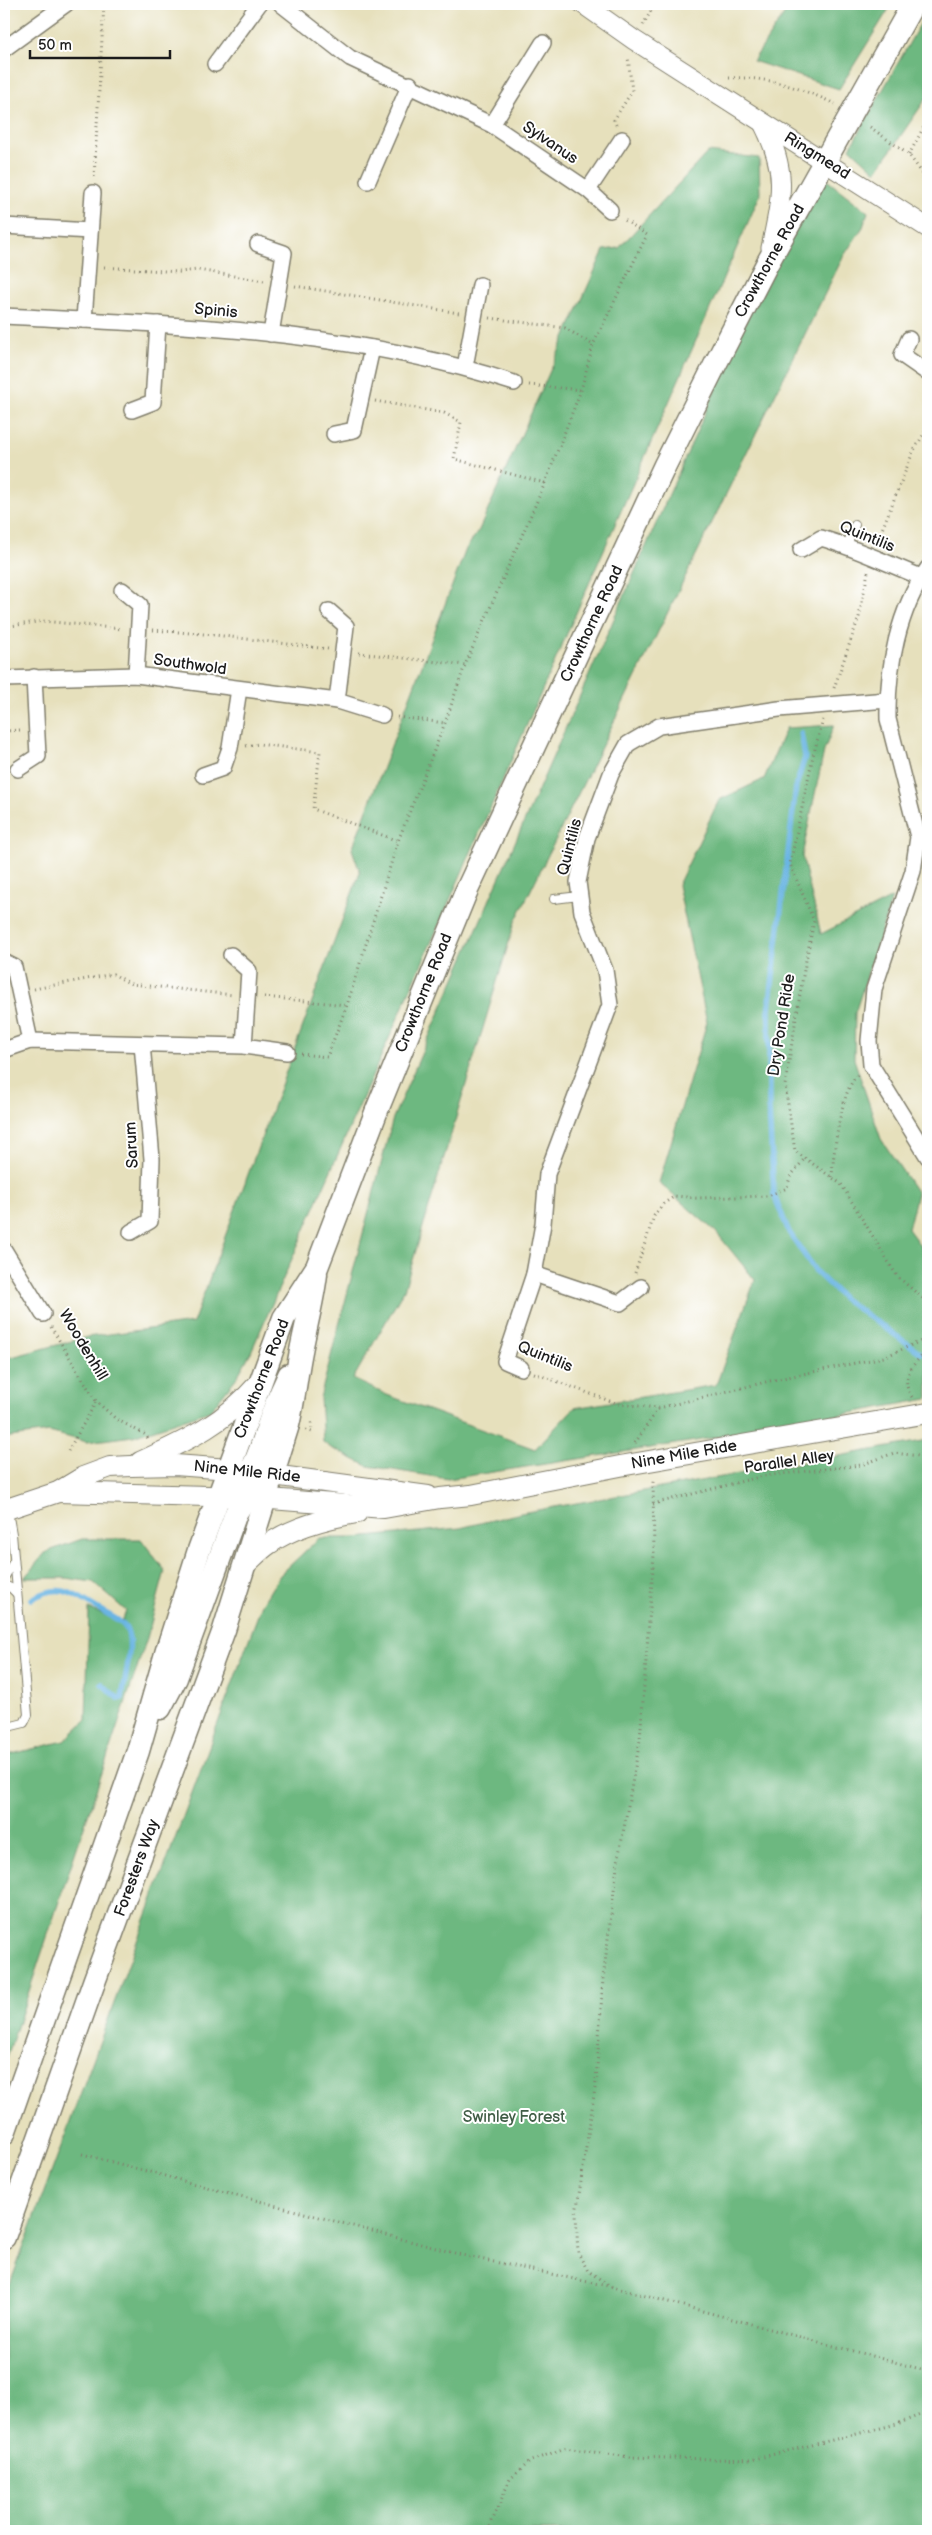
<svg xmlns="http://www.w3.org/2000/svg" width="932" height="2535" viewBox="0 0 932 2535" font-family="'Balsamiq Sans',sans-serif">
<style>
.forest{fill:#6db880;stroke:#446a4e}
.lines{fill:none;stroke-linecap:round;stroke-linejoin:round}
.stream{stroke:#6bb5e3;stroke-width:5.5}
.service-casing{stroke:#817e6c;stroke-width:10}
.minor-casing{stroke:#817e6c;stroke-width:18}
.tertiary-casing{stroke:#817e6c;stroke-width:21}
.secondary-casing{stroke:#817e6c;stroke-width:22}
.primary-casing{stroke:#817e6c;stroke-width:25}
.path{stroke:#817e6c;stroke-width:3;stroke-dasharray:1 4;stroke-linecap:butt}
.service{stroke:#fff;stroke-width:8}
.minor{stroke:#fff;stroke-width:15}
.tertiary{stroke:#fff;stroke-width:19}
.secondary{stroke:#fff;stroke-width:20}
.primary{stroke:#fff;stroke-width:22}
.labels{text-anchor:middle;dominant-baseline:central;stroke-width:4;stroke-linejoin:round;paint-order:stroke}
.street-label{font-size:16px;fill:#1c1c1c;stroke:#fff}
.park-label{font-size:16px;fill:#415e47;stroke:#fff}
</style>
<rect width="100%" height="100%" fill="#fff"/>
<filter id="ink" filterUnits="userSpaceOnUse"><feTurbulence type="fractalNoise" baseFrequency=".02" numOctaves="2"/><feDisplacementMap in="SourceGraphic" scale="10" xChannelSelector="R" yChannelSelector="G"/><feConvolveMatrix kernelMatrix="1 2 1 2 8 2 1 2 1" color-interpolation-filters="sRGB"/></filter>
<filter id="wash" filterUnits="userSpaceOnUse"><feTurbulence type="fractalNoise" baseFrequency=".0096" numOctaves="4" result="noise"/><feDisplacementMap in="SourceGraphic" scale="20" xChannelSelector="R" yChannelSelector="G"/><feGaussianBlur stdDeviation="1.12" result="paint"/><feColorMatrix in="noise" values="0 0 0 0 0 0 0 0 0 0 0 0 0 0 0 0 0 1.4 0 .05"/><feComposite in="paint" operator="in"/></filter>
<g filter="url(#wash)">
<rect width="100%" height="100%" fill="#e6e0bc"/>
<g class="forest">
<polygon points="791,4 892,4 839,89 753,61"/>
<polygon points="928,10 928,96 876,172 850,148"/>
<polygon points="708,152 759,158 760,195 251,1352 237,1377 210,1411 133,1436 87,1442 49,1432 10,1437 4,1440 4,1359 87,1337 193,1323 360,872 352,849 466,549 479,530 604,250 619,248"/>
<polygon points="823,177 868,212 863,227 843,257 515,922 404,1290 353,1379 387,1395 535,1449 574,1408 716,1385 755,1280 716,1232 659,1183 707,1022 678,885 719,800 764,779 786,728 834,725 824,751 802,856 821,934 892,898 855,1013 854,1059 881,1139 917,1193 908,1229 928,1256 928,1399 695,1441 448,1479 368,1466 331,1448 323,1442 320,1398 393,1118 748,316"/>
<polygon points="928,1440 928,2531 4,2531 4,2300 262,1604 280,1575 319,1538 355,1538 460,1528 521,1513"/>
<polygon points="82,1539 141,1539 165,1571 147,1638 4,2066 4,1756 64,1741 86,1720 89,1609 122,1622 126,1611 93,1582 65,1578 24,1578 46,1552"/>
</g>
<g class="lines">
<g class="stream">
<polyline points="801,733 805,757 796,786 769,1009 769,1109 774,1195 789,1232 816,1272 845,1300 921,1353"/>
<path d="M32,1599C64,1580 76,1597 102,1611C112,1617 124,1621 128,1633C133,1647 124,1682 122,1698L119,1699L102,1684"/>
</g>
</g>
</g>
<g filter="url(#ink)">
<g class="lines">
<g class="service-casing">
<g id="service">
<polyline points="847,545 855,525"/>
<polyline points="554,899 579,896"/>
<polyline points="4,1578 14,1561"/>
<polyline points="4,1585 11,1588 17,1594"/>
<polyline points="4,1728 24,1723 28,1715 12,1534 8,1511"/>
</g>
</g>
<g class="minor-casing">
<g id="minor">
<polyline points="281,4 350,58 492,125 588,190 610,210"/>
<polyline points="4,49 66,4"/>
<polyline points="215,64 259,4"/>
<polyline points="492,125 543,43"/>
<polyline points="368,181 410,84"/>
<polyline points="588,190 622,139"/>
<polyline points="4,226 90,231"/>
<polyline points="258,244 284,253 271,334"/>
<path d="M4,316C174,325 350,329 514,383"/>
<polyline points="84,320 93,193"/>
<polyline points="909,339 902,355 928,373"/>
<polyline points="465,367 480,285"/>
<polyline points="132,410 153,402 158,324"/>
<polyline points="334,434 354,430 372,348"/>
<path d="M801,550L821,538C856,548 888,564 921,577"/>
<path d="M928,568C898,610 887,668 888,719L918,837L913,871L874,989L869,1041L871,1065L928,1157"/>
<polyline points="122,590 140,605 136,675"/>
<polyline points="329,611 346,626 337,701"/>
<polyline points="4,679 136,675 337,701 382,715"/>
<polyline points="18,769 38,756 34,677"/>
<polyline points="203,775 223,768 230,748 239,689"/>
<polyline points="231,955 249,971 244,1046"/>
<polyline points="4,962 14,967 30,1041"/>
<polyline points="4,1050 30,1041 244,1046 287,1052"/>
<polyline points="131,1232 150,1221 152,1159 142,1044"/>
<polyline points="4,1250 43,1314"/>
<polyline points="534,1274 620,1303 641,1287"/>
<polyline points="521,1368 505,1361 534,1274 543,1224 547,1174 610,1005 605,970 582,912 578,882 587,838 611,774 628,744 659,726 779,709 887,700"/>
</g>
</g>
<g class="tertiary-casing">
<g id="tertiary">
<polyline points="583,4 634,40 928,228"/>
<path d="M763,123C788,172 782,195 771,248"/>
</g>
</g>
<g class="secondary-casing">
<g id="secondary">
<path d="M140,1462C190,1439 222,1425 260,1382"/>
<polyline points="58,1492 245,1497 384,1508 440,1498 471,1495 620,1466 928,1413"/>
<polyline points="4,1510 58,1492 83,1477 110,1467 131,1466 175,1465 229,1469 428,1496"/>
<path d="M245,1565C253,1558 260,1550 269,1544C293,1527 328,1518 357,1513"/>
</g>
</g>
<g class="primary-casing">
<g id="primary">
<path d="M236,1490C258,1470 264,1434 275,1407C279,1396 284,1386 289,1375"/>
<polyline points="160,1708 176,1678 236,1513 254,1484 274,1473"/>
<polyline points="4,2133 138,1751 167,1650 199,1550 261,1381 284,1318 317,1267 377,1110 466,892 665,465 716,363 768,262 913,4"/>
<path d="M4,2237L94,1982L224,1630L288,1425C294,1400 296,1376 301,1351C306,1325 313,1300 316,1274"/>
</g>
</g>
<g class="path">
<polyline points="4,12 14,4"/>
<polyline points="643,25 655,4"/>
<path d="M729,78C767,76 801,88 835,104"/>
<polyline points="616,125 614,120 632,91 628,57"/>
<polyline points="870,127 909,155 928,181"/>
<polyline points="909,155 928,119"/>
<polyline points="94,177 104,4"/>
<polyline points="104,267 179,272 198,270 264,281"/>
<polyline points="295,286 459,313"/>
<polyline points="490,318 565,328 593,345"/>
<polyline points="529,385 581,390"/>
<polyline points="375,401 444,413 461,422 454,459 545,483"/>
<polyline points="877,542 913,452 928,427"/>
<polyline points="4,627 43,621 122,629"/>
<polyline points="153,630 215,635 328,649"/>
<polyline points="359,653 465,665"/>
<polyline points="834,688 859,617 868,572"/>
<polyline points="397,717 445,723"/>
<polyline points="823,720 813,756 790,864 814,921 804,970 785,1085 795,1151 841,1184 897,1276 928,1303"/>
<polyline points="4,731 21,730"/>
<polyline points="246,746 259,744 320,752 313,809 398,841"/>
<polyline points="34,989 113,974 131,984 233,995"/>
<polyline points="264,997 347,1005"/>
<polyline points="301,1054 327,1057 347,1005 398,841 445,723 465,665 545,483 581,390 593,345 647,235 623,219"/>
<path d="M832,1177C833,1156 841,1086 859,1074"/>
<polyline points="635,1273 654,1216 663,1204 675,1196 696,1198 768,1196 787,1188 790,1177 805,1158"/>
<polyline points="51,1327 96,1401 116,1419 146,1435 148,1439"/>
<polyline points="534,1373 618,1404 659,1408 774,1380 884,1357 928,1338"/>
<path d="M912,1397C899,1380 913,1362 928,1351"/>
<polyline points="306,1430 312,1432 311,1419"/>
<polyline points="635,1443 659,1408"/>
<polyline points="68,1451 96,1402"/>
<polyline points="653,1504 763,1476 861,1465 894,1453 928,1457"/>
<polyline points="82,2154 466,2256 612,2287 928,2371"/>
<polyline points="612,2287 588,2271 578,2253 576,2214 596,2082 603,1979 617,1866 640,1740 654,1555 653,1478"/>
<polyline points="488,2531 510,2479 531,2461 565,2448 629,2457 751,2460 897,2424 928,2412"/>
</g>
<use href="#service" class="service"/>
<use href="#minor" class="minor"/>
<use href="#tertiary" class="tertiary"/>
<use href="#secondary" class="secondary"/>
<use href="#primary" class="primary"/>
</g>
</g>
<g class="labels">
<g class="street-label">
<text transform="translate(550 143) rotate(34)">Sylvanus</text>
<text transform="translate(817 156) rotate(32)">Ringmead</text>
<text transform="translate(770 261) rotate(-61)">Crowthorne Road</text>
<text transform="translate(216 311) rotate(5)">Spinis</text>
<text transform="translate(867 537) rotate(22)">Quintilis</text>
<text transform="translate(592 624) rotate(-65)">Crowthorne Road</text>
<text transform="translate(190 665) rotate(8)">Southwold</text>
<text transform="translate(570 847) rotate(-76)">Quintilis</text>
<text transform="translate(424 993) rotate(-68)">Crowthorne Road</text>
<text transform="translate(782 1025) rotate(-81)">Dry Pond Ride</text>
<text transform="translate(132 1145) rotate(-93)">Sarum</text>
<text transform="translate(83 1345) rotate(59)">Woodenhill</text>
<text transform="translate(545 1357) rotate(22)">Quintilis</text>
<text transform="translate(262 1379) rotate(-69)">Crowthorne Road</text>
<text transform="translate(684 1455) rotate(-10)">Nine Mile Ride</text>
<text transform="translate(789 1462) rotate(-8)">Parallel Alley</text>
<text transform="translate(247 1472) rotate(6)">Nine Mile Ride</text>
<text transform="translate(137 1868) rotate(-70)">Foresters Way</text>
</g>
<g class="park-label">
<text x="514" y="2117">Swinley Forest</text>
</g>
</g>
<rect width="932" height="2535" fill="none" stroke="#fff" stroke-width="20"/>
<path d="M30 50v8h140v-8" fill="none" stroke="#1c1c1c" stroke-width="2.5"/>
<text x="38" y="50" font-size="15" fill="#1c1c1c" stroke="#ffffff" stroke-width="4" paint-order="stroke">50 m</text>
</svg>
